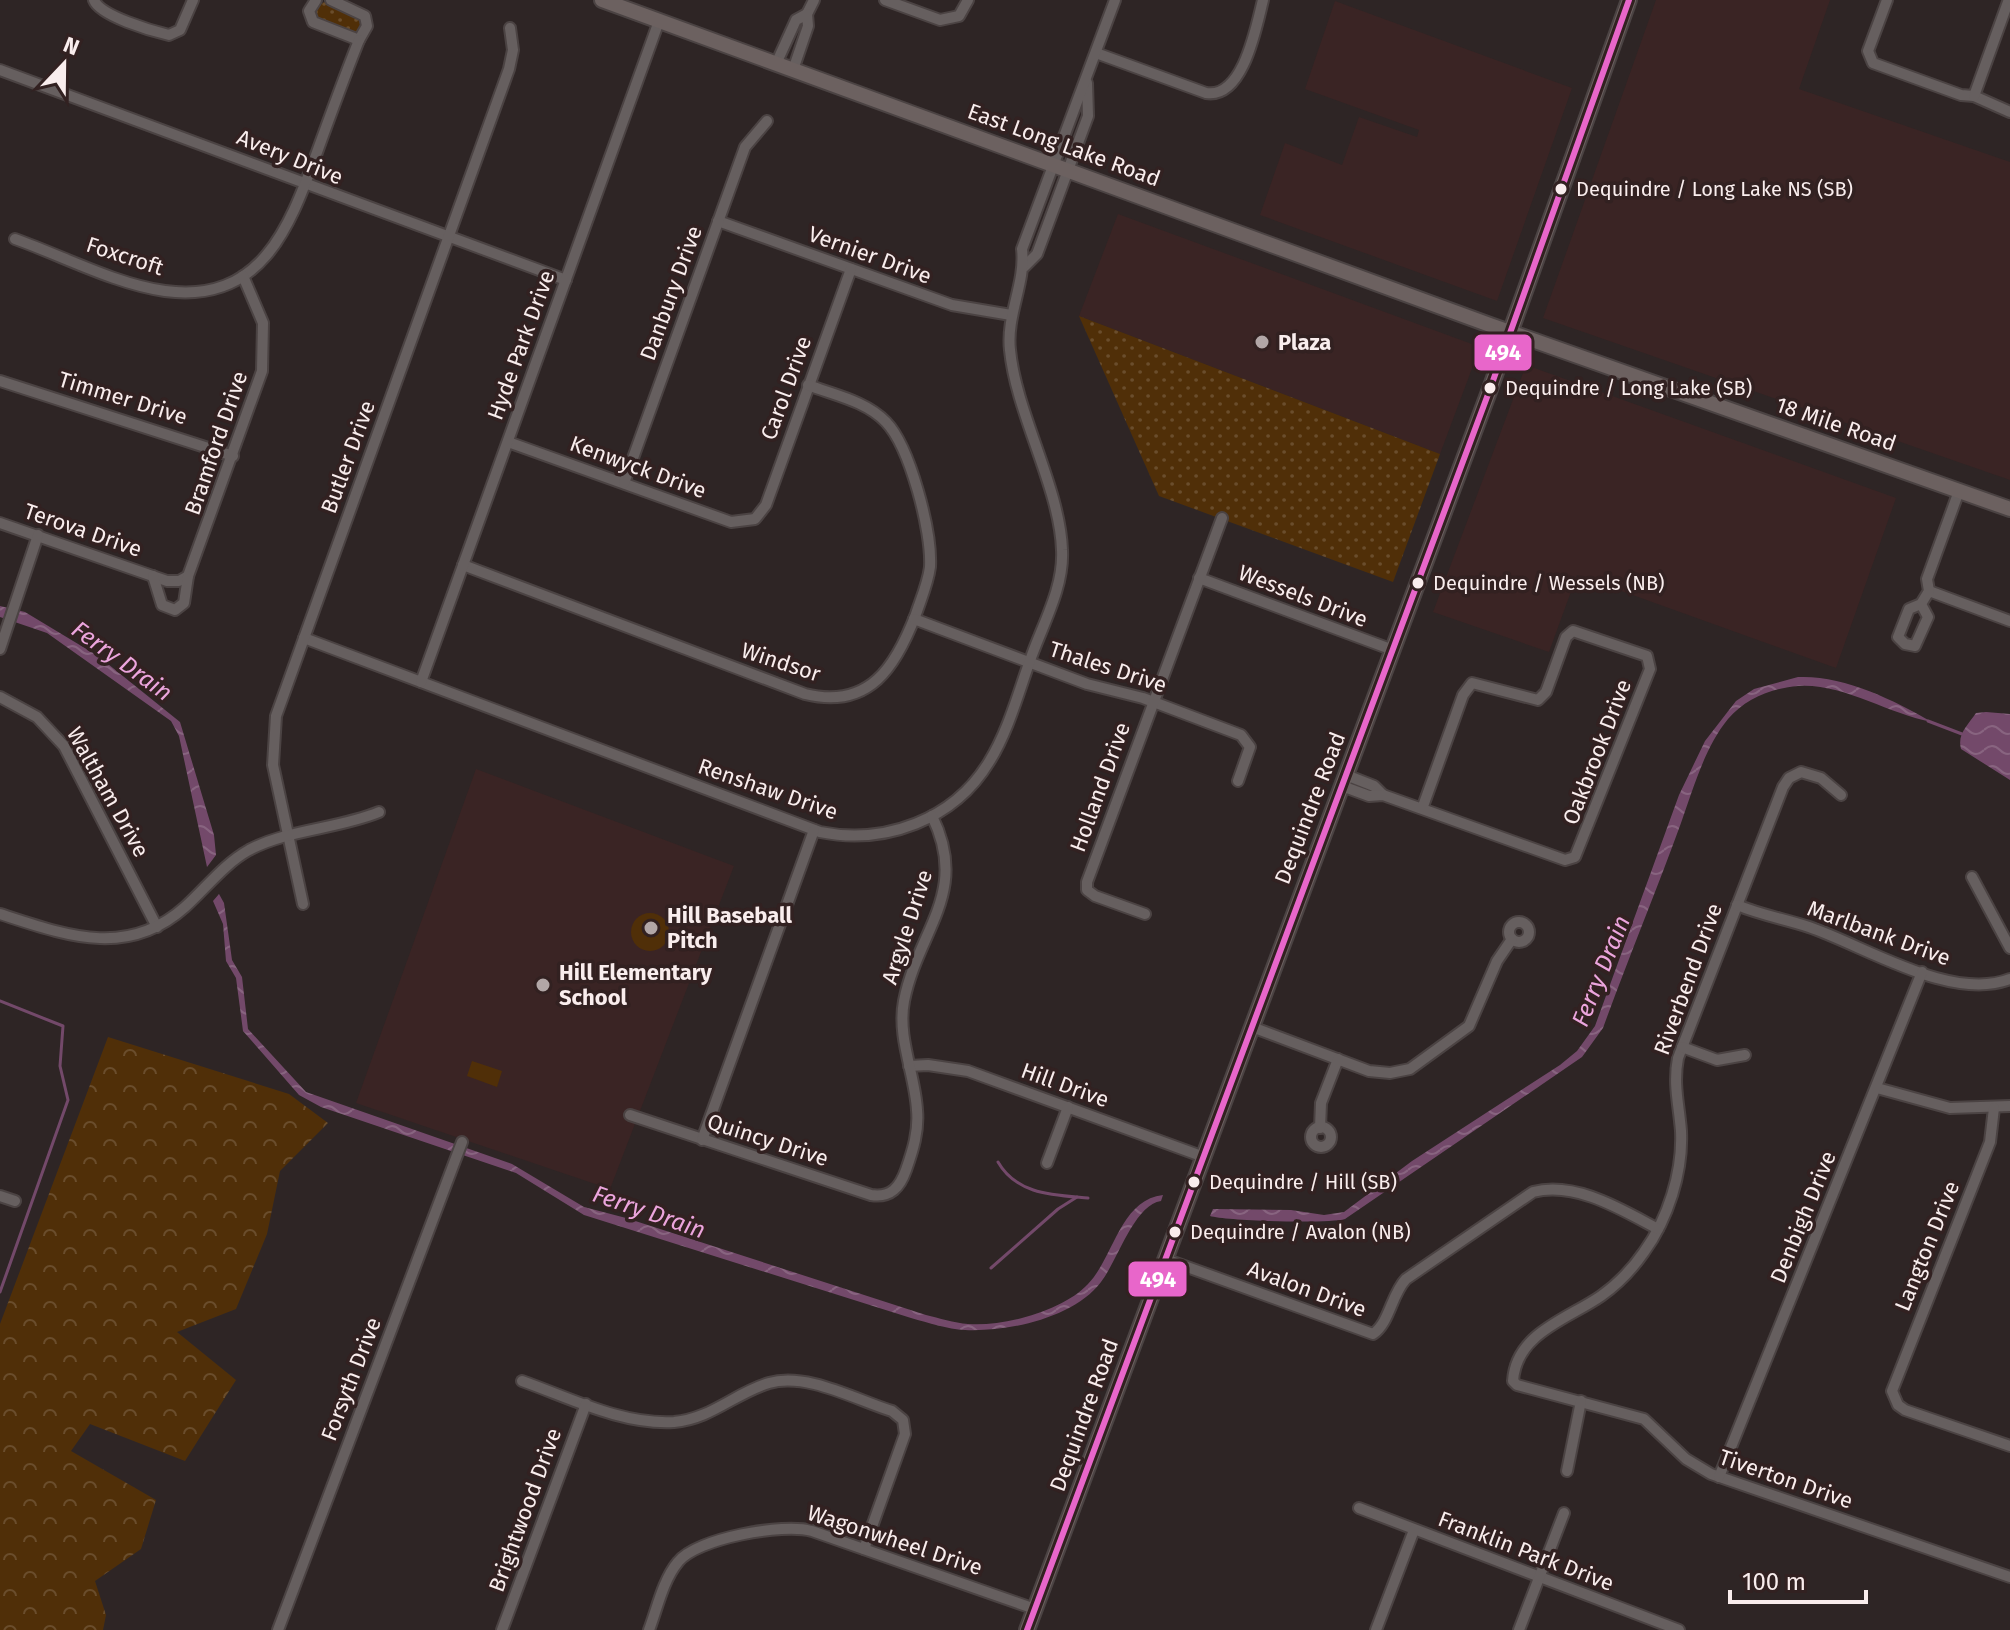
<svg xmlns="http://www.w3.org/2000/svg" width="2010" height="1630" viewBox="0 0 2010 1630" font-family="'Fira Sans',sans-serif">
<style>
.built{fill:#3a2424}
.grass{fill:url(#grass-dots)}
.forest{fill:url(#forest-crowns)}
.park{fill:#502f08}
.water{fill:url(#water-waves)}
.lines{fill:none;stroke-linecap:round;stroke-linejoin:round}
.stream{stroke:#73496a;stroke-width:3}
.minor-casing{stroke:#4b4343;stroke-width:14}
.major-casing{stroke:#4b4343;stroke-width:18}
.minor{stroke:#665f5f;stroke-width:10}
.major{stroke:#6c6160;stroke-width:14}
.bus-1-casing{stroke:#322121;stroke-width:12}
.bus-1{stroke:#e866ca;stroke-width:6}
.bus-dot{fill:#f9eded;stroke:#322121;stroke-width:3}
.poi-dot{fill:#b2a7a7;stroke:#322121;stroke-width:3}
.labels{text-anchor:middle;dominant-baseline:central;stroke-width:7;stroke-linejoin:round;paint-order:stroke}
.bus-label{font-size:20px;fill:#f9eded;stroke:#322121;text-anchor:start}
.street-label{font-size:22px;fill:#f9eded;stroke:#322121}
.poi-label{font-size:22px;font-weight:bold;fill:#f9eded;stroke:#322121;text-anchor:start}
.water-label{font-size:24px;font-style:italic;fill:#eca5dd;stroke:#322121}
.line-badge{stroke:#322121;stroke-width:3}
.badge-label{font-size:22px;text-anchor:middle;font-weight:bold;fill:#fff}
</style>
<defs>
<pattern id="grass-dots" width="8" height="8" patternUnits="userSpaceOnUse" patternTransform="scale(2)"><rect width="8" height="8" fill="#502f08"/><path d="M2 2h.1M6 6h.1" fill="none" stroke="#6a4d2c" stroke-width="1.8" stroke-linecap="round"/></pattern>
<pattern id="forest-crowns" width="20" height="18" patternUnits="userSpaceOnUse" patternTransform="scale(2)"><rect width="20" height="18" fill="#502f08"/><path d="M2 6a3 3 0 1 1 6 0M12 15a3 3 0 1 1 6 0" fill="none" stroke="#6a4d2c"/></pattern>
<pattern id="water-waves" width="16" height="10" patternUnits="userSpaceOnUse" patternTransform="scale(2)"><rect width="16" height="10" fill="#73496a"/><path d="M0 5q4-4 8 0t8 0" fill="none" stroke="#886480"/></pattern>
</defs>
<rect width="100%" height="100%" fill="#2e2525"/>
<g class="built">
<polygon points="1656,0 1830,0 1799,89 2010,162 2010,480 1543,318"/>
<polygon points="1335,1 1572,88 1497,301 1260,215 1285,143 1342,165 1359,117 1417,137 1419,130 1305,89"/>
<polygon points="1118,214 1480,347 1440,454 1079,316"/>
<polygon points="1526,365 1896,498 1836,668 1577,575 1549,652 1433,612"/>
<polygon points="476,769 734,866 610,1189 356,1103"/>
</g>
<g class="grass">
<polygon points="324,2 361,17 360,30 353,33 315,18 314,10"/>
<polygon points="1079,316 1440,454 1393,582 1159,496"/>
</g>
<polygon class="forest" points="108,1037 289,1094 328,1123 280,1171 267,1234 236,1309 177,1332 236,1380 185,1461 90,1424 71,1451 156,1500 141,1549 95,1581 106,1615 103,1630 0,1630 0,1324"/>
<g class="park">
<circle cx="650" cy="932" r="19"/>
<polygon points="472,1061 502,1071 497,1087 467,1076"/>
</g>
<g class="water">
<polygon points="0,606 25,612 98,656 180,722 214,835 216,855 207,867 179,736 171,721 47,633 0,617"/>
<path d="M1798,677C1843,675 1892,699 1932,722C1888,714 1843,683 1798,686C1772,688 1745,699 1728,719C1705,747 1693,789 1681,823C1656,892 1628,959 1603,1028L1582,1057L1345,1219C1329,1224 1227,1221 1210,1216L1213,1209L1291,1210L1324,1215L1344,1212L1412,1161L1560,1065L1577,1051L1595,1026L1679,795L1705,741L1736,701L1754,689Z"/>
<path d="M1986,712L2010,714V780L1961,749C1957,734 1968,725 1976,713Z"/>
<path d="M219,894L224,903L232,960L242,977L248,1029L306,1092L512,1164L584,1207L626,1218L926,1315C939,1318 954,1323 968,1324C1003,1327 1063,1311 1088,1284C1114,1257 1120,1200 1163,1195L1161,1201C1134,1205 1118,1260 1101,1282C1074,1318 1008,1332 965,1330C947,1329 929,1323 911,1318L584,1215L516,1173L321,1107L299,1095L243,1031L236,978L226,961L223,924L213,901Z"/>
</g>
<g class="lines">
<g class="stream">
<polyline points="1928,721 1962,734"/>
<polyline points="0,1001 63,1026 60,1066 68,1100 0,1292"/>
<path d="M998,1162C1017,1195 1054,1195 1088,1198"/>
<polyline points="991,1268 1058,1209 1077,1197"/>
</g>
<g class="minor-casing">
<g id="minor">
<path d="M94,0C100,16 152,31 169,35L180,30L193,0"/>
<polyline points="316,0 309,11 313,22 359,40 367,26 365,16 331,0"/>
<polyline points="885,0 940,20 959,16 968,0"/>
<polyline points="1887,0 1868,51 1873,63 1961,95 1974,96 2010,112"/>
<polyline points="807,14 814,0"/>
<path d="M1096,53L1206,93C1243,99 1256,28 1263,0"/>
<polyline points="776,64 796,20 807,14 808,26 793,70"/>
<polyline points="0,70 566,280"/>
<polyline points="1974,96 2008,2"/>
<polyline points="718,221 952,305 1011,315"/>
<path d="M15,239C63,256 115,284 165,291C261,304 289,228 316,155C330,116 344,78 359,40"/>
<polyline points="1024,267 1037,254 1088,116 1087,83"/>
<polyline points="0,381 233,456"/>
<polyline points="508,442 731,522 755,519 766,505 851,269"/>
<polyline points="624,483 745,147 767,121"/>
<polyline points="0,523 167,581 179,581 188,576 262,371 263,323 243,276"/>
<path d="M463,565L805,694C870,710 896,666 916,614C921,599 928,583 930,567C932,531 910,447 886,422C866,401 834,395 808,385"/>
<polyline points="153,576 162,605 175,610 184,603 188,576"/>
<polyline points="1199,578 1393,650"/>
<polyline points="1929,591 2010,621"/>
<polyline points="1921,604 1928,617 1915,646 1905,644 1898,637 1909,609 1921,604 1929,591 1927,579 1959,491"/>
<polyline points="914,619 1087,684 1143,698 1241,735 1250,747 1238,781"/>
<path d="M304,638L820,832C885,845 954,820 989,762C1009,730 1019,690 1032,655C1044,622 1064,586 1062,550C1060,488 1016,413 1010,350C1006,315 1026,283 1022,249L1115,0"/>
<polyline points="0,649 38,535"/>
<polyline points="421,682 659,21"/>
<polyline points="0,697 37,717 64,746 157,927"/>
<polyline points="1346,775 1374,786 1383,795"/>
<polyline points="1342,786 1369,796 1383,795 1565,860 1575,857 1650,669 1647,656 1573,631 1566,637 1546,692 1538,700 1472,683 1463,695 1422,809"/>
<path d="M1841,795L1821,778L1801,772L1789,778L1783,787L1678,1058C1673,1084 1679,1105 1681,1131C1683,1172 1668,1219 1644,1252C1633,1268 1618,1284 1601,1296C1568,1319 1516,1333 1513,1381L1517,1385L1644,1419L1686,1459L1711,1474L2010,1577"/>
<polyline points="1972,877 2010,948"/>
<polyline points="303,904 273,765 276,716 509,69 513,50 510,28"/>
<path d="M1737,905C1761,915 1785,919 1809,927C1865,946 1951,1002 2010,979"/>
<path d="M0,914C65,935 127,959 185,907C206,888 224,864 249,850C289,829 338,829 379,812"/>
<polyline points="1145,914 1095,896 1087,890 1087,882 1222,518"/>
<circle cx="1519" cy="932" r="10"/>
<polyline points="1252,1027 1369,1071 1390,1073 1410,1069 1469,1026 1497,961 1512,939"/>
<polyline points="1682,1047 1717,1060 1745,1055"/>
<polyline points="909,1066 928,1065 968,1071 1204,1157"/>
<polyline points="1877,1088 1950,1108 2010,1106"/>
<polyline points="1994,1108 1990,1142 1892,1391 1898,1405 1905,1410 2010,1446"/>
<path d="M630,1115L871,1195C891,1198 900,1187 906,1170C913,1150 919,1131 917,1110C915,1074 897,1038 904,1001C918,930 970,893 932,816"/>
<circle cx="1321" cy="1137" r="10"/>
<polyline points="1320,1128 1321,1103 1338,1059"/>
<polyline points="702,1140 814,830"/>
<polyline points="1047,1163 1068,1107"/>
<polyline points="0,1196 15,1201"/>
<path d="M1165,1259L1373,1334C1390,1322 1391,1295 1406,1279L1533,1192C1576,1181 1622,1210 1658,1229"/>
<path d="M522,1381C570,1398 622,1425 674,1422C711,1419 735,1393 769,1383C807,1372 856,1400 892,1411L903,1420L905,1434L864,1549"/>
<polyline points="1567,1471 1581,1401"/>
<polyline points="1719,1477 1922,972"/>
<polyline points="1359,1508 1679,1630"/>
<polyline points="278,1630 462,1142"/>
<polyline points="502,1630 586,1404"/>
<path d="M649,1630C657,1609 663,1580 678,1562C697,1538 783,1523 812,1531L1035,1609"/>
<polyline points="1376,1630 1414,1530"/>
<polyline points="1519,1630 1564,1513"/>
</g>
</g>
<g class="major-casing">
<g id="major">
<polyline points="602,0 1490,325 2010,509"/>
<polyline points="1027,1630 1490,389 1629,0"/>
</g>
</g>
<use href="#minor" class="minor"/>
<use href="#major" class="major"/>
<g class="bus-1-casing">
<polyline id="bus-1" points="1027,1630 1490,389 1629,0"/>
</g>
<use href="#bus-1" class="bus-1"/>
</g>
<g class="bus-dot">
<circle cx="1561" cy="189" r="7"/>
<circle cx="1490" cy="388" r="7"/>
<circle cx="1418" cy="583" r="7"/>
<circle cx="1194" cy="1182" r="7"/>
<circle cx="1175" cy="1232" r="7"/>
</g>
<g class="poi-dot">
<circle cx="1262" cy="342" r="8"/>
<circle cx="651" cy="928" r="8"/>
<circle cx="543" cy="985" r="8"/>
</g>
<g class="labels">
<g class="bus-label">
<text x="1576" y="189">Dequindre / Long Lake NS (SB)</text>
<text x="1505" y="388">Dequindre / Long Lake (SB)</text>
<text x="1433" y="583">Dequindre / Wessels (NB)</text>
<text x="1209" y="1182">Dequindre / Hill (SB)</text>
<text x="1190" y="1232">Dequindre / Avalon (NB)</text>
</g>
<g class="street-label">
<text transform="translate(1064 145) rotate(20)">East Long Lake Road</text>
<text transform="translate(290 157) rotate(22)">Avery Drive</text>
<text transform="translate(870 255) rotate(20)">Vernier Drive</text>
<text transform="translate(125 256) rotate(18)">Foxcroft</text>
<text transform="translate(671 293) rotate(-70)">Danbury Drive</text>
<text transform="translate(521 345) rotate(-70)">Hyde Park Drive</text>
<text transform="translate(786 388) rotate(-70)">Carol Drive</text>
<text transform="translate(123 398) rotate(17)">Timmer Drive</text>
<text transform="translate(1836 424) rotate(19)">18 Mile Road</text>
<text transform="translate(216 443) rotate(-71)">Bramford Drive</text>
<text transform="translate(348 457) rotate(-70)">Butler Drive</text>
<text transform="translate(638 467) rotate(20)">Kenwyck Drive</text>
<text transform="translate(83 530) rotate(19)">Terova Drive</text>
<text transform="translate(1303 596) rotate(21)">Wessels Drive</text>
<text transform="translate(781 662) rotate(18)">Windsor</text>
<text transform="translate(1108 667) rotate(18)">Thales Drive</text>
<text transform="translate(1597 752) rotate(-69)">Oakbrook Drive</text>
<text transform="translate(1100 787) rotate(-70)">Holland Drive</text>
<text transform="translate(768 789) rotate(19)">Renshaw Drive</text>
<text transform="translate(108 792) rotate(61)">Waltham Drive</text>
<text transform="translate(1310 808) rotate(-69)">Dequindre Road</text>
<text transform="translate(907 927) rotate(-72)">Argyle Drive</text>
<text transform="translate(1879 933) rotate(20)">Marlbank Drive</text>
<text transform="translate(1688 979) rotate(-70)">Riverbend Drive</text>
<text transform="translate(1065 1085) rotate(20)">Hill Drive</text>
<text transform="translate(768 1140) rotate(18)">Quincy Drive</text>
<text transform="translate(1803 1217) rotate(-68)">Denbigh Drive</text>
<text transform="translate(1927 1246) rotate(-68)">Langton Drive</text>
<text transform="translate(1307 1289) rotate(20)">Avalon Drive</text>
<text transform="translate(351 1379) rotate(-69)">Forsyth Drive</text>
<text transform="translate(1084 1415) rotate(-70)">Dequindre Road</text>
<text transform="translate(1786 1479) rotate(19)">Tiverton Drive</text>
<text transform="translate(525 1510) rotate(-70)">Brightwood Drive</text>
<text transform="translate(895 1540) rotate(18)">Wagonwheel Drive</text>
<text transform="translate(1526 1551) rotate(21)">Franklin Park Drive</text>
</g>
<g class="poi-label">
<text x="1278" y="342">Plaza</text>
<text x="667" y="915">Hill Baseball<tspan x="667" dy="25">Pitch</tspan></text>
<text x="559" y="972">Hill Elementary<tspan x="559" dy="25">School</tspan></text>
</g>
<g class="water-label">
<text transform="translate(122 661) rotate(36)">Ferry Drain</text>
<text transform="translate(1601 971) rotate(-68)">Ferry Drain</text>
<text transform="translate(649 1212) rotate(19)">Ferry Drain</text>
</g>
</g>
<g class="line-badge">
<rect x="1473" y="333" width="60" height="39" rx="8" fill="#e866ca"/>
<rect x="1127" y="1260" width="61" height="38" rx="8" fill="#e866ca"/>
</g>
<g class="badge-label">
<text x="1503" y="360">494</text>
<text x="1158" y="1287">494</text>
</g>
<g transform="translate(64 64) rotate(22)" stroke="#322121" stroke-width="6" paint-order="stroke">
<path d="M0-6L14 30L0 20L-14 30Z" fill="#f9eded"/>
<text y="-12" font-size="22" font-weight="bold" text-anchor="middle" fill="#f9eded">N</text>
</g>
<path d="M1730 1590v12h136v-12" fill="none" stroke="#f9eded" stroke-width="4"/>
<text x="1742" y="1590" font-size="24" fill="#f9eded" stroke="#322121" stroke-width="6" paint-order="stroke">100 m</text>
</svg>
